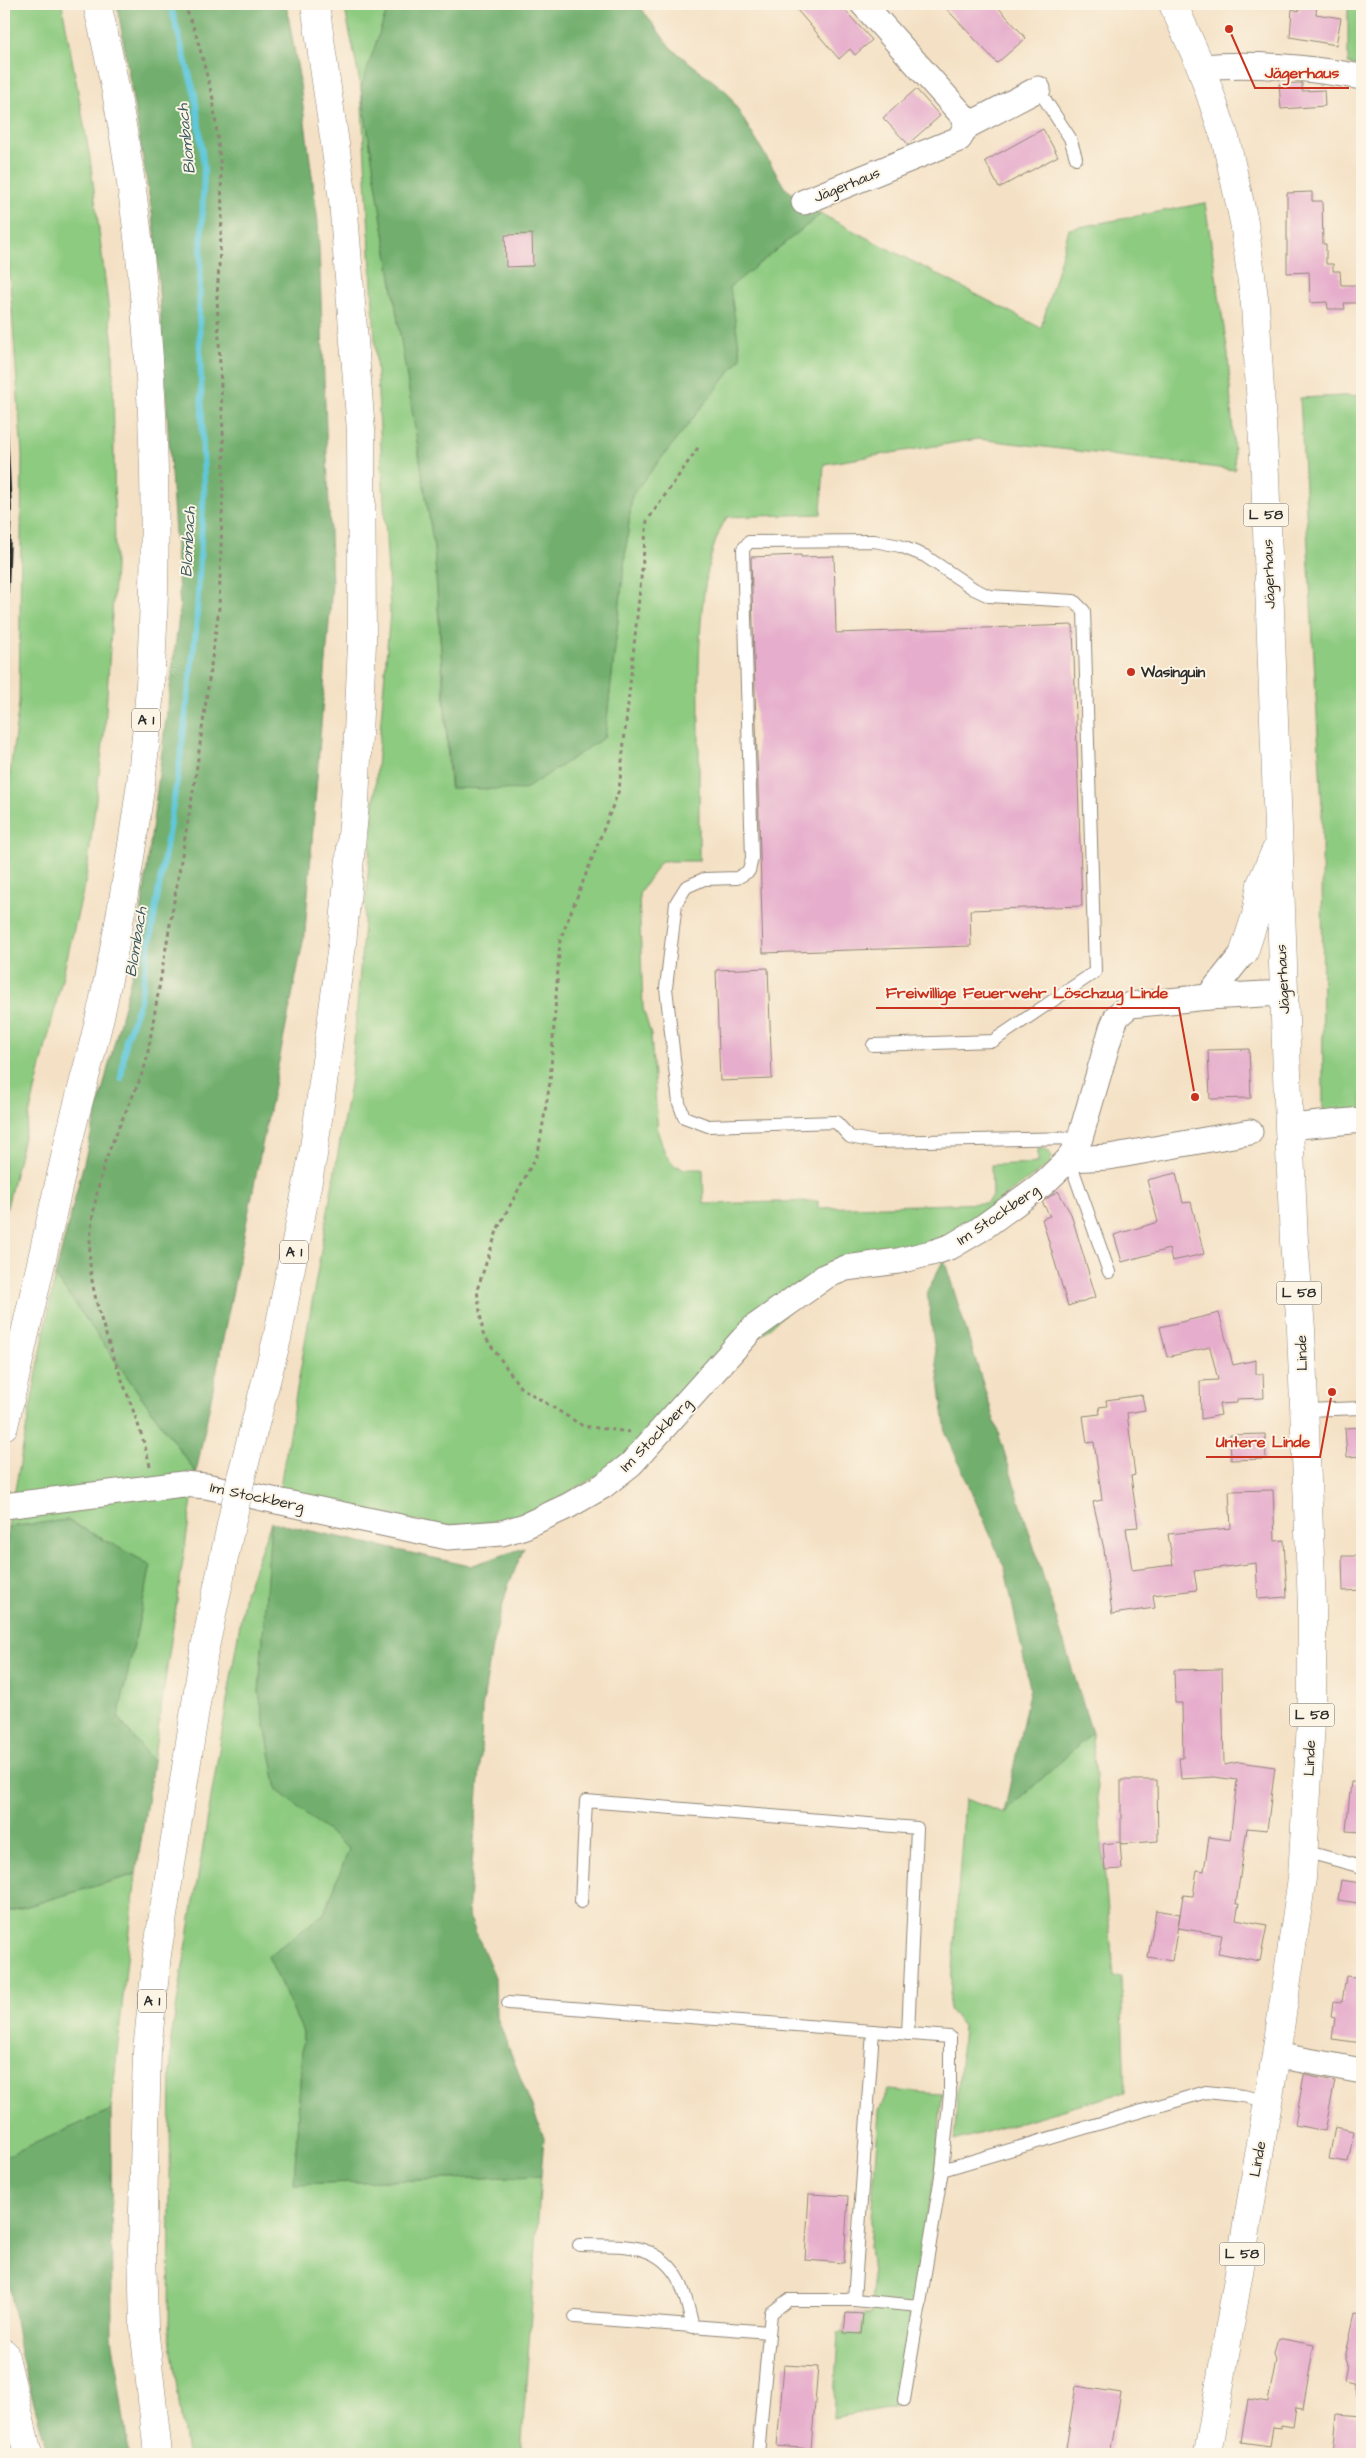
<svg xmlns="http://www.w3.org/2000/svg" width="1366" height="2458" viewBox="0 0 1366 2458" font-family="'Architects Daughter',sans-serif">
<style>
.green{fill:#8dcb80;stroke:#5c7b56}
.forest{fill:#72af6e;stroke:#4e6d4c}
.lines{fill:none;stroke-linecap:round;stroke-linejoin:round}
.stream{stroke:#60c8dc;stroke-width:6}
.building{fill:#e6adcc}
.lane-casing{stroke:#908678;stroke-width:14}
.street-casing{stroke:#908678;stroke-width:27}
.primary-casing{stroke:#908678;stroke-width:29}
.highway-casing{stroke:#908678;stroke-width:29}
.path{stroke:#908678;stroke-width:3;stroke-dasharray:4 4;stroke-linecap:butt}
.lane{stroke:#fff;stroke-width:12}
.street{stroke:#fff;stroke-width:25}
.primary{stroke:#fff;stroke-width:28}
.highway{stroke:#fff;stroke-width:28}
.rail{stroke:#2b2b2b;stroke-width:4}
.highway-bridge-casing{stroke:#908678;stroke-width:29;stroke-linecap:butt}
.highway-bridge{stroke:#fff;stroke-width:28}
.poi-dot{fill:#c8321e;stroke:#fcf5e5;stroke-width:2}
.labels{text-anchor:middle;dominant-baseline:central;stroke-width:4;stroke-linejoin:round;paint-order:stroke}
.shield{fill:#fcf5e5;stroke:#6a6863;stroke-width:1}
.shield-label{font-size:14px;font-weight:bold;fill:#2b2b2b}
.street-label{font-size:15px;fill:#2b2b2b;stroke:#fcf5e5}
.poi-label{font-size:15px;font-weight:bold;fill:#2b2b2b;stroke:#fcf5e5;text-anchor:start}
.water-label{font-size:16px;font-style:italic;fill:#3b5a60;stroke:#fcf5e5}
.leader{fill:none;stroke:#c8321e;stroke-width:2}
.callout-dot{fill:#c8321e;stroke:#fcf5e5;stroke-width:2}
.callout-label{font-size:16px;text-anchor:middle;font-weight:bold;fill:#c8321e;stroke:#fcf5e5;stroke-width:4;stroke-linejoin:round;paint-order:stroke}
</style>
<rect width="100%" height="100%" fill="#fcf5e5"/>
<filter id="ink" filterUnits="userSpaceOnUse"><feTurbulence type="fractalNoise" baseFrequency=".02" numOctaves="2"/><feDisplacementMap in="SourceGraphic" scale="10" xChannelSelector="R" yChannelSelector="G"/><feConvolveMatrix kernelMatrix="1 2 1 2 8 2 1 2 1" color-interpolation-filters="sRGB"/></filter>
<filter id="wash" filterUnits="userSpaceOnUse"><feTurbulence type="fractalNoise" baseFrequency=".0096" numOctaves="4" result="noise"/><feDisplacementMap in="SourceGraphic" scale="20" xChannelSelector="R" yChannelSelector="G"/><feGaussianBlur stdDeviation="1.12" result="paint"/><feColorMatrix in="noise" values="0 0 0 0 0 0 0 0 0 0 0 0 0 0 0 0 0 1.4 0 .05"/><feComposite in="paint" operator="in"/></filter>
<g filter="url(#wash)">
<rect width="100%" height="100%" fill="#f4e1c5"/>
<g class="green">
<polygon points="4,4 62,4 90,158 113,344 115,567 105,727 86,879 4,1220 4,819 19,703 22,455 4,196"/>
<path d="M344,4H389L361,89L434,548L450,788L605,737L632,495L741,358L729,287L821,214L1041,328L1069,229L1205,203L1228,354L1235,470L978,439L824,464L821,514L727,517C695,567 699,676 699,735C699,777 699,819 699,861H661L639,894L643,1008L651,1035L658,1133L665,1153L674,1165L683,1169H703L704,1204L818,1201V1208L986,1203L992,1196L991,1165L1038,1163V1148L1048,1150L1052,1157L1050,1164L942,1241L845,1260L617,1465L539,1509L502,1521L441,1526L279,1492L351,1078L390,611L361,88Z"/>
<polygon points="1348,4 1362,4 1362,66 1348,64"/>
<polygon points="1362,395 1362,1113 1323,1116 1322,808 1300,398"/>
<polygon points="55,1276 196,1473 153,1762 118,1718 151,1565 67,1520 8,1527"/>
<polygon points="271,1522 259,1693 277,1790 350,1849 324,1914 268,1956 303,2032 294,2184 541,2176 521,2454 186,2454 169,2329 171,2039 245,1593"/>
<polygon points="1092,1733 1114,1977 1121,1977 1125,2092 954,2141 963,2026 949,2010 965,1799 1004,1813"/>
<polygon points="136,1874 111,2110 4,2157 4,1913"/>
<polygon points="888,2090 942,2094 937,2159 897,2406 833,2418 838,2333 844,2332 846,2313 870,2315 873,2283 869,2246 879,2111"/>
</g>
<g class="forest">
<polygon points="117,4 286,4 299,76 318,222 332,584 305,932 196,1473 55,1276 135,962 180,609 155,231"/>
<polygon points="389,4 638,4 671,48 727,92 785,188 821,214 730,287 741,358 632,495 605,737 524,790 451,788 434,548 361,88"/>
<polygon points="944,1259 1092,1733 1004,1813 1030,1688 1005,1569 946,1433 927,1292"/>
<polygon points="67,1520 151,1565 118,1718 153,1762 136,1874 4,1913 4,1566 8,1527"/>
<polygon points="271,1522 470,1566 524,1548 507,1589 492,1647 482,1709 481,1755 468,1914 495,1977 496,2015 544,2138 541,2176 294,2184 303,2032 268,1956 324,1914 349,1849 277,1790 259,1693"/>
<polygon points="111,2110 112,2337 129,2454 48,2454 20,2352 4,2247 4,2157"/>
</g>
<g class="lines">
<polyline class="stream" points="121,1078 126,1039 140,1001 179,769 196,631 204,488 199,311 204,168 195,95 170,4"/>
</g>
<g id="blocks">
<g class="building">
<polygon points="792,4 839,4 872,40 855,55 850,49 839,59"/>
<polygon points="942,4 995,4 1026,38 997,63"/>
<polygon points="1301,4 1317,4 1316,14 1341,18 1336,45 1290,37 1292,9 1299,11"/>
<polygon points="1302,83 1302,91 1324,90 1325,106 1281,109 1279,84"/>
<polygon points="916,89 940,116 908,144 883,118"/>
<polygon points="1043,129 1058,156 999,188 985,161"/>
<polygon points="1312,192 1312,201 1322,201 1323,244 1326,244 1326,264 1333,264 1333,271 1340,271 1341,285 1358,285 1359,303 1344,303 1345,309 1328,309 1327,302 1310,303 1309,272 1287,273 1287,193"/>
<polygon points="532,234 533,266 506,267 505,235"/>
<polygon points="801,555 801,557 834,556 836,633 1073,625 1082,906 970,910 971,946 763,953 751,557"/>
<polygon points="768,968 772,1079 720,1081 716,970"/>
<polygon points="1249,1049 1251,1098 1210,1099 1208,1050"/>
<polygon points="1176,1173 1183,1203 1191,1202 1204,1254 1172,1261 1169,1249 1122,1262 1114,1235 1158,1222 1147,1180"/>
<polygon points="1058,1191 1071,1214 1096,1297 1068,1306 1042,1219 1050,1216 1042,1202"/>
<polygon points="1219,1313 1233,1365 1256,1360 1256,1374 1263,1374 1264,1398 1237,1399 1237,1403 1219,1404 1221,1415 1201,1419 1200,1381 1218,1380 1210,1347 1167,1357 1160,1327"/>
<polygon points="1142,1395 1145,1410 1127,1413 1135,1475 1131,1476 1138,1527 1126,1528 1132,1570 1173,1565 1168,1534 1231,1528 1229,1491 1273,1490 1275,1541 1284,1540 1287,1597 1258,1599 1256,1563 1194,1571 1197,1590 1153,1595 1155,1608 1112,1614 1104,1549 1093,1502 1102,1500 1094,1442 1087,1443 1083,1416 1100,1414 1099,1407 1107,1406 1106,1400"/>
<polygon points="1362,1427 1362,1456 1347,1457 1345,1428"/>
<polygon points="1265,1434 1266,1459 1231,1460 1230,1435"/>
<polygon points="1342,1556 1362,1556 1362,1590 1343,1591"/>
<polygon points="1222,1669 1224,1765 1239,1762 1275,1767 1267,1830 1247,1828 1236,1904 1239,1904 1236,1919 1267,1925 1260,1961 1218,1953 1222,1935 1178,1928 1183,1895 1193,1896 1197,1870 1204,1871 1209,1837 1230,1840 1237,1780 1214,1777 1181,1779 1179,1758 1183,1758 1182,1703 1175,1703 1174,1670"/>
<polygon points="1121,1780 1157,1780 1158,1841 1121,1844"/>
<polygon points="1351,1782 1362,1782 1362,1832 1346,1831"/>
<polygon points="1120,1842 1122,1869 1105,1870 1103,1844"/>
<polygon points="1341,1880 1360,1883 1358,1903 1338,1900"/>
<polygon points="1156,1910 1180,1914 1172,1961 1148,1957"/>
<polygon points="1346,1976 1362,1978 1362,2043 1332,2039 1335,2018 1331,2017 1333,2001 1342,2002"/>
<polygon points="1304,2075 1335,2081 1325,2131 1295,2125"/>
<polygon points="1335,2127 1354,2131 1348,2162 1329,2159"/>
<polygon points="809,2194 848,2196 844,2263 805,2260"/>
<polygon points="846,2313 863,2314 861,2334 844,2333"/>
<polygon points="1355,2313 1362,2314 1362,2399 1359,2400 1353,2384 1344,2382 1347,2364 1345,2358"/>
<polygon points="1278,2338 1314,2345 1303,2408 1296,2407 1293,2427 1281,2425 1281,2428 1273,2427 1270,2446 1241,2442 1248,2399 1268,2402 1276,2360 1274,2354"/>
<polygon points="784,2365 818,2367 811,2449 777,2446"/>
<polygon points="1076,2386 1121,2393 1110,2454 1065,2454"/>
<polygon points="1337,2414 1362,2416 1362,2454 1333,2454"/>
</g>
</g>
</g>
<g filter="url(#ink)">
<use href="#blocks" fill-opacity="0" stroke="#908678" stroke-width="1"/>
<g class="lines">
<g class="lane-casing">
<g id="lane">
<polyline points="1038,89 1070,138 1076,158"/>
<polyline points="873,1045 993,1041 1095,972 1084,611 1074,601 989,596 974,589 925,556 900,546 874,541 749,542 743,549 752,858 749,871 737,878 704,879 686,887 676,903 666,988 679,1103 684,1117 708,1126 836,1122 850,1137 875,1142 1080,1138"/>
<polyline points="1069,1159 1109,1272"/>
<polyline points="1305,1410 1362,1408"/>
<polyline points="1304,1851 1362,1867"/>
<polyline points="581,1902 586,1801 917,1828 908,2034"/>
<polyline points="508,2003 950,2037 950,2094 942,2170"/>
<path d="M579,2245C618,2246 659,2240 680,2282C686,2296 689,2312 693,2327"/>
<polyline points="854,2300 873,2031"/>
<polyline points="575,2317 769,2332"/>
<polyline points="904,2400 942,2170 1206,2092 1243,2096 1268,2101"/>
<polyline points="758,2454 771,2313 788,2300 854,2300 920,2306"/>
</g>
</g>
<g class="street-casing">
<g id="street">
<polyline points="863,4 964,117 967,126"/>
<path d="M1201,67C1256,62 1308,68 1362,77"/>
<polyline points="804,202 959,139 967,126 1038,89"/>
<polyline points="1208,997 1244,952"/>
<polyline points="1289,1127 1362,1120"/>
<polyline points="1069,1159 1109,1157 1250,1132"/>
<polyline points="4,1506 183,1484 206,1486 448,1537 502,1533 525,1526 568,1506 603,1486 631,1464 752,1329 826,1276 846,1268 898,1261 935,1252 952,1246 979,1230 1044,1183 1069,1159 1080,1138 1112,1028 1117,1016 1130,1005 1208,997 1284,993"/>
<polyline points="1276,2055 1362,2071"/>
</g>
</g>
<g class="primary-casing">
<g id="primary">
<polyline points="1173,4 1201,67 1226,141 1244,222 1255,305 1265,475 1289,1127 1294,1241 1301,1329 1312,1607 1312,1705 1302,1878 1276,2055 1208,2454"/>
<polyline points="1244,952 1256,915 1261,884 1275,852"/>
</g>
</g>
<g class="highway-casing">
<g id="highway">
<path d="M4,1426C25,1332 46,1238 68,1144C79,1097 93,1050 103,1003C119,930 131,856 141,782C154,679 156,574 154,470C150,314 134,156 97,4"/>
<polyline points="241,1478 277,1339 313,1155 342,945 355,803 362,643 361,431 343,200 315,4"/>
<polyline points="4,2353 28,2454"/>
<polyline points="158,2454 144,2327 142,2250 147,2051 157,1954 204,1652 235,1506"/>
</g>
</g>
<g class="path">
<polyline points="630,1432 583,1426 520,1387 483,1334 477,1290 498,1228 538,1153 550,1082 560,940 619,790 647,521 700,445"/>
<path d="M150,1466C135,1401 101,1341 91,1274C87,1243 93,1210 100,1180C110,1139 132,1103 146,1063L195,780L219,608L224,455L217,297L222,219L221,170L213,99L196,34L184,4"/>
</g>
<use href="#lane" class="lane"/>
<use href="#street" class="street"/>
<use href="#primary" class="primary"/>
<use href="#highway" class="highway"/>
<polyline class="rail" points="4,387 10,507 4,678"/>
<g class="highway-bridge-casing">
<polyline id="highway-bridge" points="235,1506 241,1478"/>
</g>
<use href="#highway-bridge" class="highway-bridge"/>
</g>
</g>
<circle class="poi-dot" cx="1131" cy="672" r="5"/>
<g class="labels">
<g class="shield">
<rect x="1243.5" y="503.5" width="45" height="23" rx="4"/>
<rect x="132" y="708.5" width="28" height="23" rx="4"/>
<rect x="280" y="1240.5" width="28" height="23" rx="4"/>
<rect x="1276.5" y="1281.5" width="45" height="23" rx="4"/>
<rect x="1289.5" y="1703.5" width="45" height="23" rx="4"/>
<rect x="138" y="1989.5" width="28" height="23" rx="4"/>
<rect x="1219.5" y="2242.5" width="45" height="23" rx="4"/>
</g>
<g class="shield-label">
<text x="1266" y="515">L 58</text>
<text x="146" y="720">A 1</text>
<text x="294" y="1252">A 1</text>
<text x="1299" y="1293">L 58</text>
<text x="1312" y="1715">L 58</text>
<text x="152" y="2001">A 1</text>
<text x="1242" y="2254">L 58</text>
</g>
<g class="street-label">
<text transform="translate(847 185) rotate(-22)">Jägerhaus</text>
<text transform="translate(1269 574) rotate(-92)">Jägerhaus</text>
<text transform="translate(1283 979) rotate(-93)">Jägerhaus</text>
<text transform="translate(998 1215) rotate(-34)">Im Stockberg</text>
<text transform="translate(1302 1353) rotate(-92)">Linde</text>
<text transform="translate(656 1435) rotate(-46)">Im Stockberg</text>
<text transform="translate(257 1497) rotate(12)">Im Stockberg</text>
<text transform="translate(1310 1758) rotate(-88)">Linde</text>
<text transform="translate(1258 2159) rotate(-80)">Linde</text>
</g>
<g class="poi-label">
<text x="1141" y="672">Wasinguin</text>
</g>
<g class="water-label">
<text transform="translate(186 139) rotate(-96)">Blombach</text>
<text transform="translate(188 542) rotate(-87)">Blombach</text>
<text transform="translate(136 942) rotate(-81)">Blombach</text>
</g>
</g>
<path class="leader" d="M1229 29L1255 88H1349M1195 1097L1179 1008H876M1332 1392L1320 1457H1206"/>
<g class="callout-dot">
<circle cx="1229" cy="29" r="5"/>
<circle cx="1195" cy="1097" r="5"/>
<circle cx="1332" cy="1392" r="5"/>
</g>
<g class="callout-label">
<text x="1302" y="78">Jägerhaus</text>
<text x="1027" y="998">Freiwillige Feuerwehr Löschzug Linde</text>
<text x="1263" y="1447">Untere Linde</text>
</g>
<rect width="1366" height="2458" fill="none" stroke="#fcf5e5" stroke-width="20"/>
</svg>
